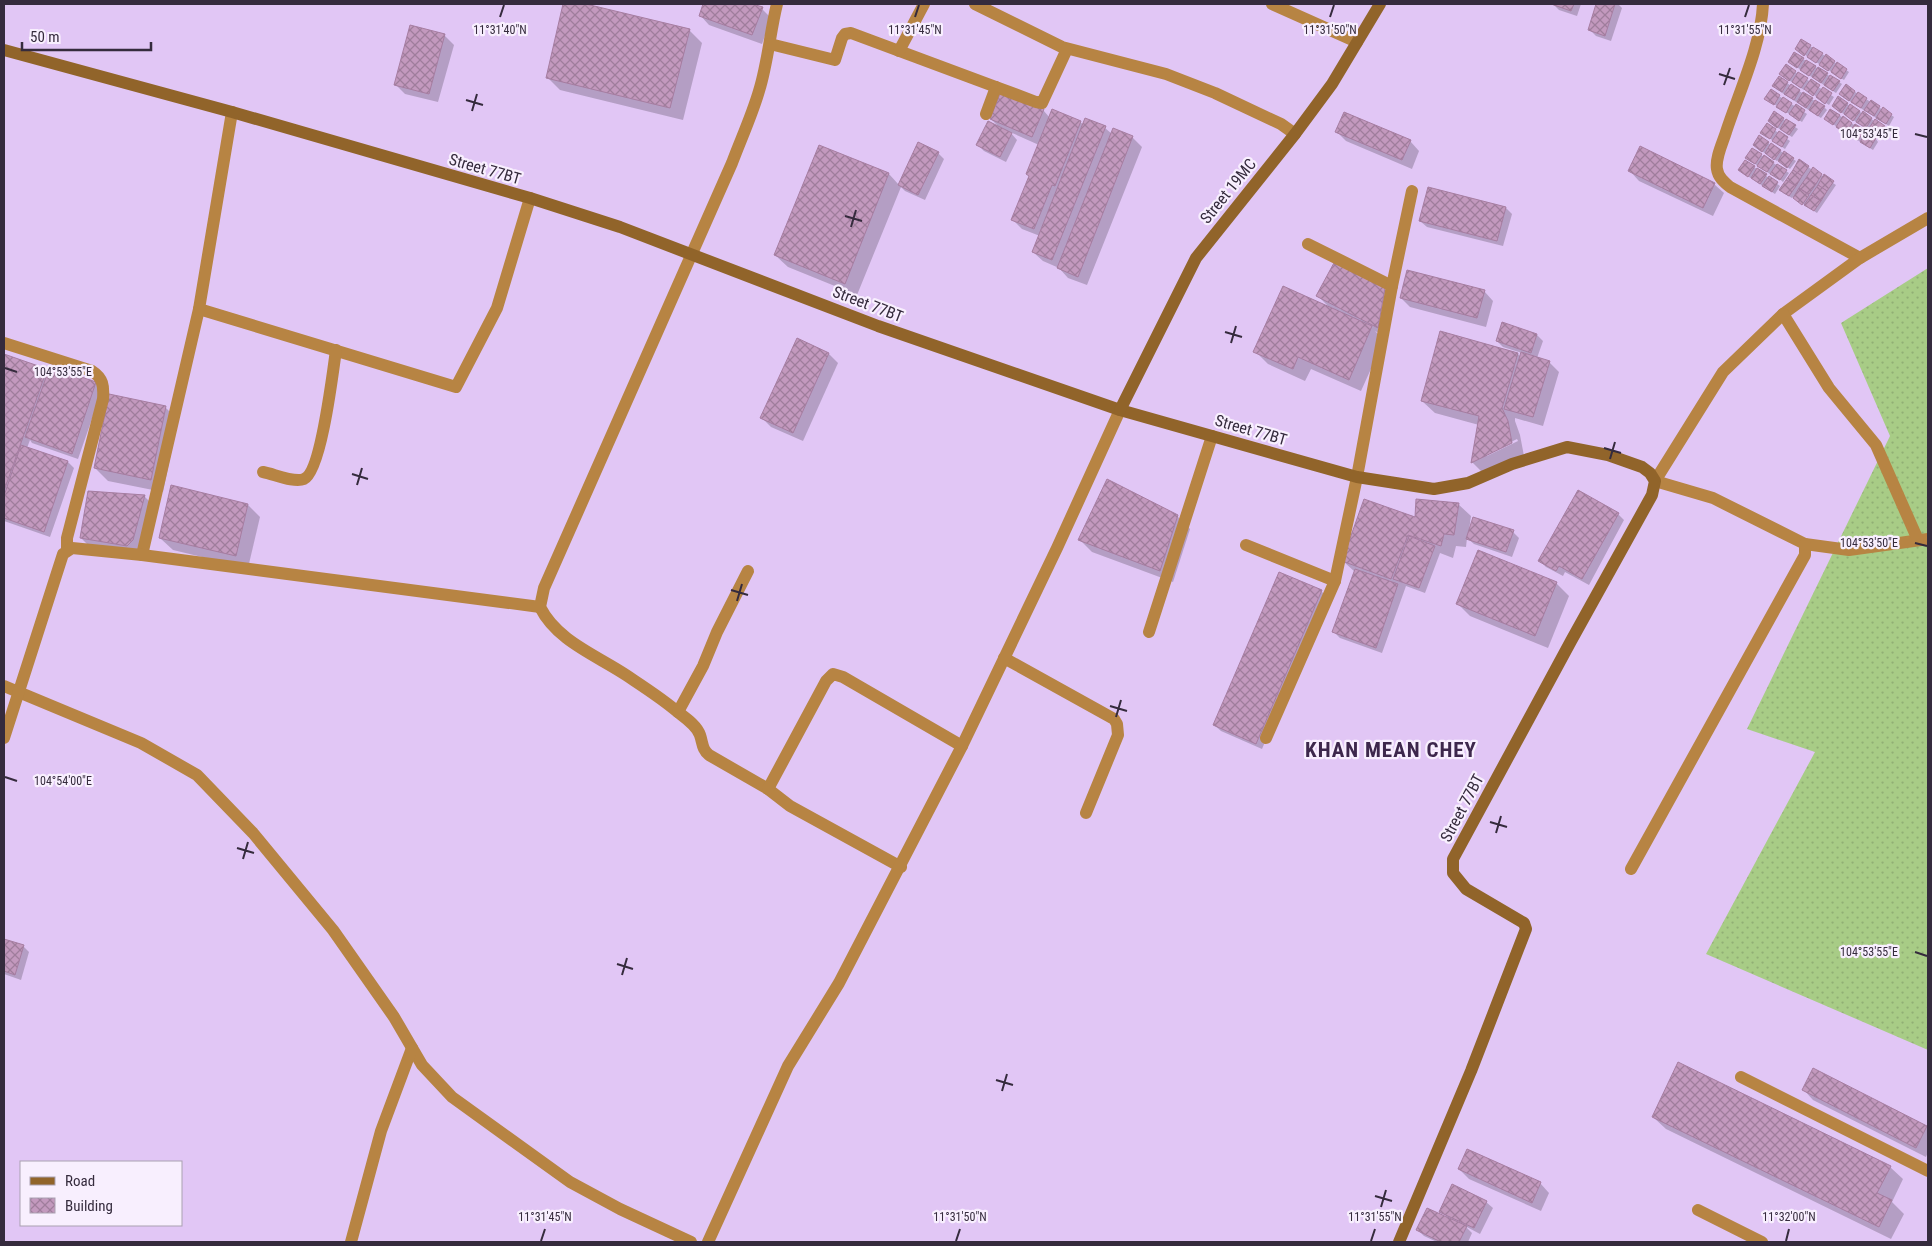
<svg xmlns="http://www.w3.org/2000/svg" width="1932" height="1246" viewBox="0 0 1932 1246" font-family="'Roboto Condensed',sans-serif">
<style>
.grass{fill:url(#grass-dots)}
.shadow{fill:#0003;fill-rule:evenodd}
.building{fill:url(#building-cross-hatch);stroke:#a67da1}
.lines{fill:none;stroke-linecap:round;stroke-linejoin:round}
.street{stroke:#b78443;stroke-width:12}
.secondary{stroke:#91642a;stroke-width:12}
.ticks{fill:none;stroke:#352b3d;stroke-width:2}
.labels{text-anchor:middle;dominant-baseline:central;stroke-width:4.5;stroke-linejoin:round;paint-order:stroke}
.street-label{font-size:16px;fill:#352b3d;stroke:#f8effe}
.district-label{font-size:21px;font-weight:bold;letter-spacing:1px;fill:#3d274c;stroke:#f8effe}
.ticks-label{font-size:12px;text-anchor:middle;fill:#352b3d;stroke:#f8effe;stroke-width:4.5;stroke-linejoin:round;paint-order:stroke}
</style>
<defs>
<pattern id="grass-dots" width="8" height="8" patternUnits="userSpaceOnUse" patternTransform="scale(1.25)"><rect width="8" height="8" fill="#a8cc86"/><path d="M2 2h.1M6 6h.1" fill="none" stroke="#91af75" stroke-width="1.8" stroke-linecap="round"/></pattern>
<pattern id="building-cross-hatch" width="8" height="8" patternUnits="userSpaceOnUse" patternTransform="scale(1.25)"><rect width="8" height="8" fill="#c399be"/><path d="M0 0l8 8M0 8l8-8" fill="none" stroke="#9f7d9c"/></pattern>
</defs>
<rect width="100%" height="100%" fill="#e1c6f5"/>
<polygon class="grass" points="1928,268 1928,1050 1706,954 1815,752 1747,729 1890,436 1841,323"/>
<g class="shadow">
<polygon points="565,4 581,4 689,30 702,43 683,120 560,90 547,77"/>
<polygon points="704,4 749,4 762,9 771,18 762,44 709,25 700,15"/>
<polygon points="1553,4 1581,4 1577,16 1559,10"/>
<polygon points="1598,4 1618,4 1622,8 1611,41 1596,36 1590,30"/>
<polygon points="444,35 454,45 438,102 405,94 395,84"/>
<polygon points="1810,46 1849,72 1844,80 1799,51"/>
<polygon points="1803,59 1842,84 1836,93 1792,64"/>
<polygon points="1795,72 1834,97 1829,105 1805,89 1804,90 1784,77"/>
<polygon points="1779,78 1824,107 1827,110 1821,118 1776,89"/>
<polygon points="1771,91 1807,114 1802,122 1766,99"/>
<polygon points="1855,92 1894,117 1889,126 1843,97"/>
<polygon points="1847,104 1884,127 1886,129 1881,138 1836,109"/>
<polygon points="1043,110 1050,118 1080,122 1084,125 1105,128 1112,134 1113,130 1133,138 1142,147 1087,285 1068,278 1059,268 1043,261 1033,252 1040,236 1022,229 1013,220 1030,176 1039,145 1010,132 1017,140 1006,162 984,151 978,145 1000,128 991,119"/>
<polygon points="1831,110 1876,139 1878,142 1873,150 1828,121"/>
<polygon points="1783,119 1798,129 1792,137 1772,124"/>
<polygon points="1767,125 1790,141 1785,149 1762,133"/>
<polygon points="1337,132 1410,141 1419,151 1412,169 1346,141"/>
<polygon points="1768,143 1796,161 1790,169 1778,160 1777,161 1757,148"/>
<polygon points="919,144 938,153 944,159 925,200 905,191 901,187 857,295 788,267 775,255 819,146 889,174 899,185"/>
<polygon points="1761,155 1789,173 1783,182 1771,172 1770,174 1749,160"/>
<polygon points="1754,167 1780,186 1775,194 1743,173"/>
<polygon points="1808,167 1836,185 1817,213 1793,197 1792,198 1783,193"/>
<polygon points="1630,171 1714,184 1724,193 1713,216 1639,181"/>
<polygon points="1506,208 1512,214 1503,246 1427,227 1420,221"/>
<polygon points="1384,289 1394,298 1387,337 1375,331 1384,340 1361,391 1311,369 1305,381 1268,364 1255,351 1331,309 1318,296"/>
<polygon points="1484,291 1493,301 1486,327 1410,307 1401,298"/>
<path d="M1537,335L1543,341L1537,358L1549,362L1559,372L1543,426L1515,418V421L1520,435L1524,456L1484,474L1472,462L1479,425L1435,413L1422,401L1516,352L1521,357L1522,353L1503,347L1497,341ZM1517,439L1518,441L1487,456V454Z"/>
<polygon points="797,339 829,354 838,363 803,441 771,427 762,418"/>
<polygon points="4,355 46,370 49,373 96,383 102,390 78,459 32,443 30,440 27,448 68,462 74,468 50,537 4,521"/>
<polygon points="165,407 178,420 163,492 108,481 95,468"/>
<polygon points="1578,492 1618,514 1624,520 1589,585 1565,572 1563,576 1546,567 1540,561"/>
<polygon points="144,496 153,505 137,555 90,547 81,538"/>
<polygon points="1458,504 1471,516 1469,530 1513,532 1519,538 1512,557 1474,544 1467,538 1466,547 1456,546 1453,558 1440,553 1425,593 1406,586 1382,653 1340,638 1334,632 1355,572 1343,561 1416,519"/>
<polygon points="248,505 260,517 248,568 173,550 160,538"/>
<polygon points="1177,516 1190,529 1173,582 1092,552 1080,540"/>
<polygon points="1556,583 1569,596 1548,648 1470,616 1458,604"/>
<polygon points="1321,591 1327,597 1262,749 1221,731 1214,725"/>
<polygon points="4,940 23,946 29,952 21,980 4,974"/>
<polygon points="1814,1070 1927,1127 1928,1129 1928,1152 1926,1157 1813,1100 1804,1090"/>
<polygon points="1653,1117 1890,1167 1903,1179 1892,1202 1904,1214 1891,1239 1666,1129"/>
<polygon points="1459,1169 1540,1183 1549,1193 1541,1211 1469,1179"/>
<polygon points="1453,1186 1486,1202 1493,1208 1480,1234 1465,1226 1472,1233 1468,1242 1437,1242 1424,1236 1418,1230 1448,1218 1441,1211"/>
</g>
<g class="building">
<polygon points="563,4 586,4 690,29 670,108 546,78"/>
<polygon points="703,4 752,4 763,7 752,35 699,16"/>
<polygon points="1551,4 1574,4 1571,11"/>
<polygon points="1596,4 1615,4 1605,36 1588,30"/>
<polygon points="410,25 445,34 429,94 394,85"/>
<polygon points="1801,39 1811,45 1804,56 1795,49"/>
<polygon points="1813,47 1823,53 1816,63 1807,57"/>
<polygon points="1794,52 1804,58 1797,68 1788,62"/>
<polygon points="1826,54 1835,61 1828,71 1819,65"/>
<polygon points="1806,60 1816,66 1809,76 1800,70"/>
<polygon points="1837,62 1847,69 1841,79 1831,72"/>
<polygon points="1786,64 1796,71 1789,81 1779,74"/>
<polygon points="1818,67 1828,73 1821,83 1812,77"/>
<polygon points="1798,72 1808,78 1801,88 1792,82"/>
<polygon points="1830,75 1840,81 1833,91 1824,85"/>
<polygon points="1779,76 1788,82 1782,92 1772,86"/>
<polygon points="1811,79 1820,85 1813,96 1804,89"/>
<polygon points="1791,84 1800,90 1794,100 1784,94"/>
<polygon points="1846,84 1855,91 1849,101 1839,94"/>
<polygon points="1823,87 1832,93 1825,104 1816,97"/>
<polygon points="1771,89 1780,95 1774,105 1764,99"/>
<polygon points="1001,91 1044,109 1032,137 990,119"/>
<polygon points="1803,92 1813,98 1806,108 1797,102"/>
<polygon points="1858,92 1867,98 1861,108 1851,102"/>
<polygon points="1838,96 1848,103 1841,113 1832,106"/>
<polygon points="1783,97 1792,103 1786,113 1776,107"/>
<polygon points="1815,100 1825,106 1818,116 1809,110"/>
<polygon points="1871,100 1880,106 1874,116 1864,110"/>
<polygon points="1796,104 1805,110 1799,121 1789,114"/>
<polygon points="1850,104 1860,111 1853,121 1844,114"/>
<polygon points="1883,107 1892,114 1886,124 1876,118"/>
<polygon points="1052,109 1081,121 1055,186 1052,185 1034,229 1011,220 1029,176 1026,174"/>
<polygon points="1830,109 1840,115 1833,125 1824,119"/>
<polygon points="1774,111 1784,118 1777,128 1768,121"/>
<polygon points="1863,111 1872,118 1866,128 1856,122"/>
<polygon points="1344,112 1411,140 1402,160 1335,132"/>
<polygon points="1843,116 1852,123 1845,133 1836,127"/>
<polygon points="1085,118 1106,126 1052,260 1032,252"/>
<polygon points="1786,119 1796,125 1789,135 1780,129"/>
<polygon points="1875,119 1885,126 1878,136 1868,130"/>
<polygon points="988,121 1012,133 1000,157 976,145"/>
<polygon points="1767,123 1776,129 1770,139 1760,133"/>
<polygon points="1855,124 1865,130 1858,140 1848,134"/>
<polygon points="1113,128 1133,136 1078,277 1057,268"/>
<polygon points="1779,131 1788,137 1782,147 1772,141"/>
<polygon points="1867,131 1876,138 1870,148 1860,142"/>
<polygon points="1759,135 1769,142 1762,152 1753,145"/>
<polygon points="918,142 939,152 918,195 898,185"/>
<polygon points="1771,143 1781,150 1774,160 1765,153"/>
<polygon points="819,145 889,173 845,284 774,255"/>
<polygon points="1640,146 1715,183 1703,208 1628,171"/>
<polygon points="1752,148 1762,154 1755,164 1745,158"/>
<polygon points="1784,151 1794,158 1787,168 1778,161"/>
<polygon points="1764,155 1774,162 1767,172 1757,166"/>
<polygon points="1799,159 1809,166 1802,176 1793,170"/>
<polygon points="1745,160 1755,166 1748,177 1738,170"/>
<polygon points="1777,164 1787,170 1780,180 1770,174"/>
<polygon points="1813,167 1822,174 1816,184 1806,178"/>
<polygon points="1757,168 1767,174 1760,184 1751,178"/>
<polygon points="1793,170 1802,176 1796,186 1786,180"/>
<polygon points="1824,174 1834,181 1827,191 1818,185"/>
<polygon points="1769,176 1778,182 1772,192 1762,186"/>
<polygon points="1806,178 1816,184 1809,194 1799,188"/>
<polygon points="1786,180 1796,186 1789,196 1779,190"/>
<polygon points="1818,185 1827,191 1821,201 1811,195"/>
<polygon points="1428,187 1506,207 1497,241 1419,221"/>
<polygon points="1799,188 1809,195 1802,205 1793,198"/>
<polygon points="1811,195 1821,201 1814,211 1804,205"/>
<polygon points="1335,261 1385,288 1378,328 1316,296"/>
<polygon points="1407,270 1485,290 1477,318 1400,298"/>
<polygon points="1283,286 1372,326 1349,380 1298,357 1293,369 1253,352"/>
<polygon points="1502,322 1537,334 1531,353 1496,341"/>
<polygon points="1440,331 1518,353 1502,408 1508,421 1512,443 1471,463 1479,416 1421,401"/>
<polygon points="797,338 829,353 793,433 760,418"/>
<polygon points="1521,352 1550,361 1533,417 1504,409"/>
<polygon points="4,354 47,369 4,491"/>
<polygon points="50,366 96,382 72,454 25,437"/>
<polygon points="109,394 166,406 151,480 94,468"/>
<polygon points="21,445 68,461 44,532 4,518 4,496"/>
<polygon points="1107,479 1178,515 1160,571 1078,540"/>
<polygon points="171,485 248,504 236,556 159,538"/>
<polygon points="1578,490 1619,513 1582,579 1559,566 1556,571 1538,561"/>
<polygon points="88,491 145,495 133,540 127,546 80,538"/>
<polygon points="1364,499 1415,517 1416,499 1459,503 1454,535 1444,534 1441,546 1408,535 1391,579 1342,561"/>
<polygon points="1473,517 1514,530 1506,552 1466,539"/>
<polygon points="1409,536 1435,546 1419,588 1393,579"/>
<polygon points="1478,550 1557,582 1535,636 1456,604"/>
<polygon points="1355,569 1398,584 1376,648 1332,632"/>
<polygon points="1279,572 1322,590 1256,744 1213,725"/>
<polygon points="4,939 24,945 15,975 4,971"/>
<polygon points="1678,1062 1891,1166 1877,1193 1892,1200 1879,1227 1652,1117"/>
<polygon points="1813,1068 1927,1126 1916,1148 1802,1090"/>
<polygon points="1467,1149 1541,1182 1532,1203 1458,1169"/>
<polygon points="1452,1184 1487,1201 1474,1228 1439,1212"/>
<polygon points="1427,1208 1467,1226 1459,1242 1441,1242 1416,1230"/>
</g>
<g class="lines">
<g class="street">
<path d="M777,4C770,32 768,62 759,91C752,115 741,139 732,163L544,588L540,607C557,641 596,655 626,675C644,687 663,699 679,713C687,719 697,726 700,735C703,744 702,749 709,755L768,789L790,806L901,867"/>
<polyline points="975,4 1062,47 1166,74 1215,93 1281,124 1295,134"/>
<polyline points="1272,4 1357,42"/>
<path d="M1763,4C1761,46 1739,92 1726,132C1723,142 1715,158 1717,169C1718,177 1724,182 1730,187L1860,258"/>
<polyline points="770,44 835,60 842,38 845,34 851,33 996,87"/>
<polyline points="899,51 924,4"/>
<polyline points="986,114 996,87 1036,102 1042,103 1067,49"/>
<polyline points="1928,218 1860,258 1783,314 1723,372 1655,481 1713,498 1805,544 1849,550 1928,539"/>
<polyline points="1308,244 1392,286"/>
<polyline points="199,309 456,387 497,308 530,198"/>
<polyline points="1783,314 1829,388 1876,445 1918,540"/>
<path d="M4,343L92,371C103,378 104,386 103,399L67,538V550"/>
<path d="M263,472C274,474 294,483 304,479C321,472 333,371 336,350"/>
<polyline points="1246,545 1335,581"/>
<polyline points="142,555 199,309 232,112"/>
<polyline points="1149,632 1212,436"/>
<polyline points="1004,658 1114,719 1117,724 1118,735 1086,813"/>
<polyline points="4,686 141,743 197,775 253,833 333,930 394,1017 422,1065 452,1097 570,1182 620,1209 691,1242"/>
<polyline points="678,712 703,666 717,632 748,571"/>
<polyline points="4,738 63,554 72,548 142,555 540,607"/>
<polyline points="1266,738 1335,581 1357,477 1392,286 1412,191"/>
<polyline points="768,789 826,681 833,674 843,677 962,746"/>
<polyline points="1631,869 1805,555 1805,544"/>
<polyline points="1741,1077 1928,1171"/>
<polyline points="1698,1210 1762,1242"/>
<polyline points="351,1242 381,1131 412,1048"/>
<polyline points="708,1242 788,1066 839,983 962,746 1057,548 1120,410"/>
</g>
<g class="secondary">
<polyline points="4,50 232,112 530,198 620,227 878,326 1120,410 1357,477 1434,489 1468,483 1512,464 1567,447 1608,455 1642,467 1650,473 1655,481 1652,495 1571,641 1453,859 1453,873 1466,889 1524,923 1526,929 1471,1071 1399,1242"/>
<polyline points="1120,410 1196,258 1295,134 1332,84 1380,4"/>
</g>
</g>
<path class="ticks" d="M500,17L504,5M915,17L919,5M1330,17L1334,5M1745,17L1749,5M1719,74L1735,79M1724,85L1730,68M466,100L483,105M472,111L477,94M1915,134L1927,137M845,216L862,221M851,227L856,210M1225,332L1242,337M1231,343L1236,326M5,368L17,372M1604,448L1621,453M1610,459L1615,442M352,474L368,479M357,485L362,468M1915,543L1927,546M731,590L748,595M737,601L742,584M1110,706L1127,711M1116,717L1121,700M5,777L17,781M1490,822L1507,827M1496,833L1501,816M237,848L254,853M243,859L248,842M1915,952L1927,956M617,964L633,969M622,975L627,958M996,1080L1013,1085M1002,1091L1007,1074M1375,1196L1392,1201M1381,1207L1386,1190M541,1241L545,1229M956,1241L960,1229M1371,1241L1375,1229M1786,1241L1789,1229"/>
<g class="labels">
<g class="street-label">
<text transform="translate(485 169) rotate(16)">Street 77BT</text>
<text transform="translate(1228 191) rotate(-51)">Street 19MC</text>
<text transform="translate(868 304) rotate(21)">Street 77BT</text>
<text transform="translate(1251 430) rotate(16)">Street 77BT</text>
<text transform="translate(1462 808) rotate(-62)">Street 77BT</text>
</g>
<g class="district-label">
<text x="1391" y="750">KHAN MEAN CHEY</text>
</g>
</g>
<g class="ticks-label">
<text x="500" y="34">11°31'40"N</text>
<text x="915" y="34">11°31'45"N</text>
<text x="1330" y="34">11°31'50"N</text>
<text x="1745" y="34">11°31'55"N</text>
<text x="1869" y="138">104°53'45"E</text>
<text x="63" y="376">104°53'55"E</text>
<text x="1869" y="547">104°53'50"E</text>
<text x="63" y="785">104°54'00"E</text>
<text x="1869" y="956">104°53'55"E</text>
<text x="545" y="1221">11°31'45"N</text>
<text x="960" y="1221">11°31'50"N</text>
<text x="1375" y="1221">11°31'55"N</text>
<text x="1789" y="1221">11°32'00"N</text>
</g>
<rect width="1932" height="1246" fill="none" stroke="#352b3d" stroke-width="10"/>
<rect x="20" y="1161" width="162" height="65" fill="#f8effe" stroke="#aaa1b1"/>
<rect x="30" y="1177" width="25" height="8" fill="#91642a" stroke="#aaa1b1"/>
<text x="65" y="1186" font-size="15" fill="#352b3d">Road</text>
<rect x="30" y="1198" width="25" height="15" fill="url(#building-cross-hatch)" stroke="#aaa1b1"/>
<text x="65" y="1211" font-size="15" fill="#352b3d">Building</text>
<path d="M22 42v8h129v-8" fill="none" stroke="#352b3d" stroke-width="2.5"/>
<text x="30" y="42" font-size="15" fill="#352b3d" stroke="#f8effe" stroke-width="4" paint-order="stroke">50 m</text>
</svg>
